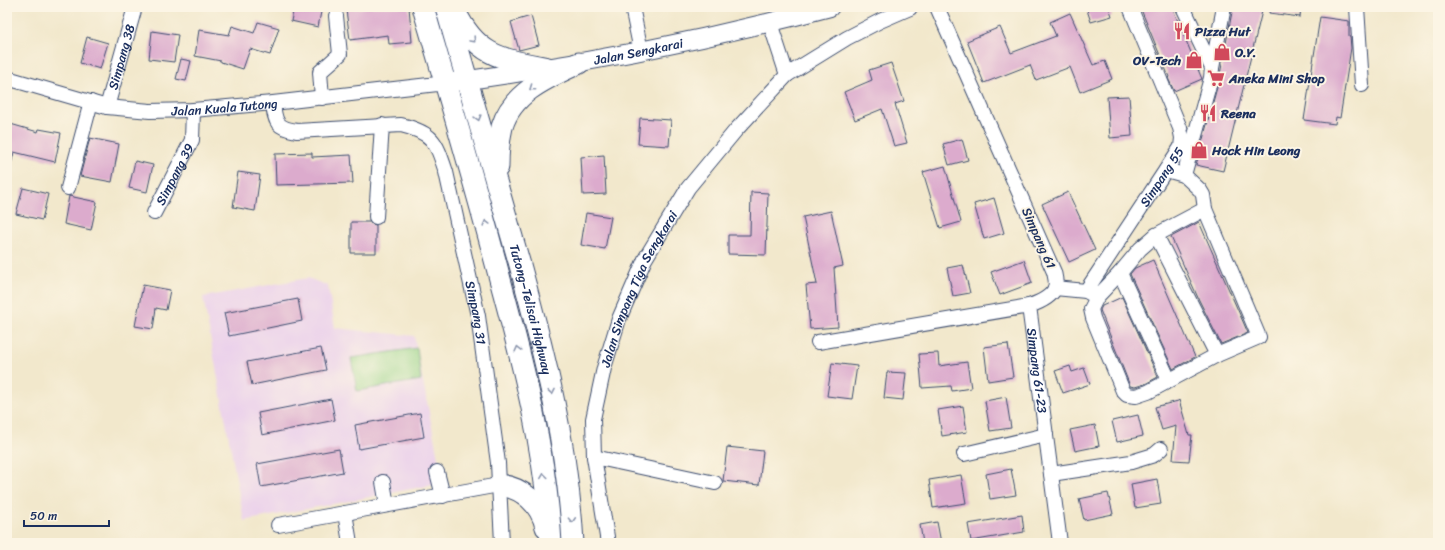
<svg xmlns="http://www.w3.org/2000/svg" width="1445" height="550" viewBox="0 0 1445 550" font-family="Sriracha,sans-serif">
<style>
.built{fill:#ebd1eb}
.green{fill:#97d387;stroke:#598172}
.building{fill:#dcabcd}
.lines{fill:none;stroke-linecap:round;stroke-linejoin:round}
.minor-casing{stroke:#3b4b6e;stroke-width:16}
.major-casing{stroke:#3b4b6e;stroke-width:20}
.highway-casing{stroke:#3b4b6e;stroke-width:23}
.minor{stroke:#fff;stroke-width:14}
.major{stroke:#fff;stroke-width:18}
.highway{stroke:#fff;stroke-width:21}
.oneway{stroke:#8d97ae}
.labels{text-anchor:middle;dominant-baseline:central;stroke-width:4;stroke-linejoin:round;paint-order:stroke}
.poi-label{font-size:13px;font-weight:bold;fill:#1b2f5e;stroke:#fcf5e5;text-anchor:start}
.street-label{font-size:13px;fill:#1b2f5e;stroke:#fcf5e5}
</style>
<rect width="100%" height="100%" fill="#fcf5e5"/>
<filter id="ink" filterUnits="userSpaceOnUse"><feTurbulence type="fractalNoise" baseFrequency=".025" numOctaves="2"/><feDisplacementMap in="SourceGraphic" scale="8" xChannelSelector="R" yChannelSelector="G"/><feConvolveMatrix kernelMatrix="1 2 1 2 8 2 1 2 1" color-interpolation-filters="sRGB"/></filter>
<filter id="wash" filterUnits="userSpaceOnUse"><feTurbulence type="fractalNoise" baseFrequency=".012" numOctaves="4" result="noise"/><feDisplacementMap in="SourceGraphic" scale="16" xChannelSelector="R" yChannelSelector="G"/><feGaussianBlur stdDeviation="0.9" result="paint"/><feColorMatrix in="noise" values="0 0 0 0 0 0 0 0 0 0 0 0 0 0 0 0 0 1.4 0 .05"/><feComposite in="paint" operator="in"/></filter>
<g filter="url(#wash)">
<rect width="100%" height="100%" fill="#f2e8cc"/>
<polygon class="built" points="308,278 328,286 335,328 414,336 443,483 244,521 203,297"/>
<polygon class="green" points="417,348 421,380 357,391 351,358"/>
<g id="blocks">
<g class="building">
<polygon points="294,7 322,7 318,27 291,21"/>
<polygon points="368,7 409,7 412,42 389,44 388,35 350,40 346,10"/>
<polygon points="1086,7 1109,7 1112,16 1091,22"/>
<polygon points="1140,7 1172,7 1202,79 1174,91 1168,78 1169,77"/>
<polygon points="1233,7 1263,7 1223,171 1196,165 1219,80"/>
<polygon points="1270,7 1301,7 1300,17 1269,13"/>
<polygon points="1070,13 1093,65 1105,61 1112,79 1080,92 1070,67 1036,80 1030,65 984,83 967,41 1000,27 1011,53 1056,36 1050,22"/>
<polygon points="531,16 539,45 519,50 511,22"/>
<polygon points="1320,17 1349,21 1349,36 1350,36 1351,48 1340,118 1336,117 1335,124 1304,120"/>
<polygon points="258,22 279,28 270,55 250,49 243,69 221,62 221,61 195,56 199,30 229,35 232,26 254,33"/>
<polygon points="152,31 178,35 174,62 149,59"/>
<polygon points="87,37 108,43 100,69 80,63"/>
<polygon points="181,59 191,61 186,81 176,79"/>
<polygon points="891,63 904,101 895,104 907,143 894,146 882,109 855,120 844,92 872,80 869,70"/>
<polygon points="1129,96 1132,136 1110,138 1107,97"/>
<polygon points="640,118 671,120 669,146 638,144"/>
<polygon points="7,123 38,132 39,129 61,133 55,162 14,152 10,169 7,168"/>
<polygon points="90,138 119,144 112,182 80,176"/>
<polygon points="962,139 968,160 949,165 943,144"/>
<polygon points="312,153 312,157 351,155 353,183 276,185 275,154"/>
<polygon points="604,155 606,194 583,195 581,157"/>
<polygon points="135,161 153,165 147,192 129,188"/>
<polygon points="945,166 961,222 940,228 923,172"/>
<polygon points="238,172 260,175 255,211 233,207"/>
<polygon points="23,188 48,194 42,220 16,214"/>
<polygon points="751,192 768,193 766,255 728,254 728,235 750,235"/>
<polygon points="1068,192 1095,250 1069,262 1042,204"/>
<polygon points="69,196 97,202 91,230 64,224"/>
<polygon points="994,198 1004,233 984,239 974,204"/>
<polygon points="831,211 843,266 834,268 838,327 810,329 806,285 817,284 803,217"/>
<polygon points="586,213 611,217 605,249 581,245"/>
<polygon points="351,222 369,222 372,224 376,225 376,253 351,253"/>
<polygon points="1199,222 1248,333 1221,344 1199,300 1171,237"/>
<polygon points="1024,260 1032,283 1000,295 991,272"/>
<polygon points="1153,260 1195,357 1173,369 1130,274 1135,268"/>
<polygon points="963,265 970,293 953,296 947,268"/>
<polygon points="143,285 170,290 166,310 156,308 153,329 135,326"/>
<polygon points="1122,297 1158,377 1145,384 1135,387 1130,386 1100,310 1102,306"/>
<polygon points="298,299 302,321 229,336 224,313"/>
<polygon points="1008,344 1013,377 988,381 984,347"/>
<polygon points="321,348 326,370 252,385 247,362"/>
<polygon points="938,353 939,366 967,362 971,388 952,391 951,386 922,388 919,354"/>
<polygon points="832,363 857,366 852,399 827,396"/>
<polygon points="1070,366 1072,372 1084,368 1090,384 1063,393 1055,371"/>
<polygon points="887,372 906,373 903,400 884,398"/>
<polygon points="1006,397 1011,428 990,431 985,401"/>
<polygon points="331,399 335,420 262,435 258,413"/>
<polygon points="1179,400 1189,435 1192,435 1189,461 1173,460 1176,426 1162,430 1155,407 1178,401"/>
<polygon points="963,406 967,432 942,436 938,410"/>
<polygon points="420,413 424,437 359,449 355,425"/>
<polygon points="1138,415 1143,436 1117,442 1112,421"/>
<polygon points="1095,425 1099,446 1075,451 1070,430"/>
<polygon points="727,447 763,451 759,485 723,481"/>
<polygon points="339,449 343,472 261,487 257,464"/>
<polygon points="1011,469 1016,495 990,499 986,474"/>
<polygon points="961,475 966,503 933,508 929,480"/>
<polygon points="1157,479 1161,504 1135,508 1131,484"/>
<polygon points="1108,493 1113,514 1084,520 1079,499"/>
<polygon points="1022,515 1024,532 971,541 968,524"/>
<polygon points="937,522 941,543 923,543 920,525"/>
</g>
</g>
</g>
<g filter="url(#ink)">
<use href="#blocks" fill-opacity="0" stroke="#3b4b6e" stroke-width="1"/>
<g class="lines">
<g class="minor-casing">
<g id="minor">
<polyline points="632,7 641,51"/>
<polyline points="783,7 786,19"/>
<polyline points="1183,7 1212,68 1211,78 1184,175"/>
<polyline points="1357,7 1362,85"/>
<polyline points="1212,68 1224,7"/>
<polyline points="787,75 847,38 880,21 910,8"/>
<path id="s1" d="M7,78L107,107L150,111L193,110L273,103L446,83"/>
<polyline points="322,98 320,72 340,54 336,16"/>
<path id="s2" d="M273,103C275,123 277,128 297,131L401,125C434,133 436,142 446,172L478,316L498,463L502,543"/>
<path id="s3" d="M107,107L135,7"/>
<polyline points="68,188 91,102"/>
<path id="s4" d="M154,213L192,140L193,110"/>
<polyline points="376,217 382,125"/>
<polyline points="1156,235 1217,355 1259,337 1205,209 1203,195 1200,190 1184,175 1166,170"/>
<polyline points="1120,273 1169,380"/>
<polyline points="1055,288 1086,291 1097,297 1120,273 1140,249 1156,235 1205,209"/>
<path id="s5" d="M1086,291L1181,147L1182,138L1180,128L1130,7"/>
<polyline points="1097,297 1091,309 1093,318 1123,391 1127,395 1136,396 1148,392 1217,355"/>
<path id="s6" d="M1029,306L1060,543"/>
<path d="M818,342L1029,306C1038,303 1051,298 1055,288C1057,283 1055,277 1054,272L937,7"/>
<polyline points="964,454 1046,435"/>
<polyline points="594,457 715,483"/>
<polyline points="437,472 443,496"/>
<polyline points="1051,474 1131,462 1154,455 1161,449"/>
<polyline points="383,482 387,505"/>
<polyline points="278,525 345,513"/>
<polyline points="350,543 345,513 499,485"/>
<path id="s7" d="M608,543L594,457L593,419L604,368L619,319L645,259L688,188L736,130L787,75L770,23"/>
</g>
</g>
<g class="major-casing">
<g id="major">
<path id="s8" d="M454,82C581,65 706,40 830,7"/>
</g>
</g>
<g class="highway-casing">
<g id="highway">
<path d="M423,7C450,99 477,190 501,283C524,368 546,454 551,543"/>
<path id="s9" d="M446,7C471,93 496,179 520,265C545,356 568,448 573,543"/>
<path d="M455,11C477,57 502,59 548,68"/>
<path d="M498,167C498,153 499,140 502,127C512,92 549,77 579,63"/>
<path d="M499,485C522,487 541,504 546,527"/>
</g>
</g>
<use href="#minor" class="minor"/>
<use href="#major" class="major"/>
<use href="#highway" class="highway"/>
</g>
<defs><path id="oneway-chevron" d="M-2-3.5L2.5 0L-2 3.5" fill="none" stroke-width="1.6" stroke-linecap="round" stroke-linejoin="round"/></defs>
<g class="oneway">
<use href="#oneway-chevron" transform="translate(473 40) rotate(47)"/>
<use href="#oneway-chevron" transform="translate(532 88) rotate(145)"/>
<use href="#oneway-chevron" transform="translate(478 118) rotate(74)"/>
<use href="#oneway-chevron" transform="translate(486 223) rotate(-105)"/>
<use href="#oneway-chevron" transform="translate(518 349) rotate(-104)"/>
<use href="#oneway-chevron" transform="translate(552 392) rotate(79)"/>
<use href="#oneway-chevron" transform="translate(544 476) rotate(-98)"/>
<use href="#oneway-chevron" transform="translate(572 520) rotate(87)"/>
</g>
</g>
<defs>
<g id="restaurant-bare" transform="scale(1.38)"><path d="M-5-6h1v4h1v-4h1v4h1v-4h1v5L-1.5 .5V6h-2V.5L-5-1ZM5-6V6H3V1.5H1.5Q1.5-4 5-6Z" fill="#d1495b" stroke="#fcf5e5" stroke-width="2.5" paint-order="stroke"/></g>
<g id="shop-bare" transform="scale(1.38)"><path d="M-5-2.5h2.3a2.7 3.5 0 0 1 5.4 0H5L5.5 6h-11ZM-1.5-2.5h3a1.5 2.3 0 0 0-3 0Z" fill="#d1495b" stroke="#fcf5e5" stroke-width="2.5" paint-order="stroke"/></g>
<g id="supermarket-bare" transform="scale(1.38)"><path d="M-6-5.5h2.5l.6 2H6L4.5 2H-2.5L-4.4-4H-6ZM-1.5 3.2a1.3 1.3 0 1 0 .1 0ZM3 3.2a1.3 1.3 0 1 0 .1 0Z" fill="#d1495b" stroke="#fcf5e5" stroke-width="2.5" paint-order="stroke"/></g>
</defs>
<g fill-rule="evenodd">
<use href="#restaurant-bare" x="1182" y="31"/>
<use href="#shop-bare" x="1222" y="52"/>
<use href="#shop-bare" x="1194" y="60"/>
<use href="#supermarket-bare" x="1216" y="78"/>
<use href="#restaurant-bare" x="1208" y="113"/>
<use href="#shop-bare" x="1199" y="150"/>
</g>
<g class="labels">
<g class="poi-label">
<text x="1195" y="31">Pizza Hut</text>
<text x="1235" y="52">O.Y.</text>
<text x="1181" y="60" text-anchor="end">OV-Tech</text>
<text x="1229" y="78">Aneka Mini Shop</text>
<text x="1221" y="113">Reena</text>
<text x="1212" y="150">Hock Hin Leong</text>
</g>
<g class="street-label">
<text stroke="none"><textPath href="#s8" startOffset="187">Jalan Sengkarai</textPath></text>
<text stroke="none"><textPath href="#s3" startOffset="52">Simpang 38</textPath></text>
<text stroke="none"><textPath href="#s1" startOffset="222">Jalan Kuala Tutong</textPath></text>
<text stroke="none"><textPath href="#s4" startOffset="44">Simpang 39</textPath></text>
<text stroke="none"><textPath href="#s5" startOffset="137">Simpang 55</textPath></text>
<text transform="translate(1039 238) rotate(66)">Simpang 61</text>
<text stroke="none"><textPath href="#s7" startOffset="264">Jalan Simpang Tiga Sengkarai</textPath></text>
<text stroke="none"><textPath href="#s9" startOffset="314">Tutong–Telisai Highway</textPath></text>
<text stroke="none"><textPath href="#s2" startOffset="360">Simpang 31</textPath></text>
<text stroke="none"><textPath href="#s6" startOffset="65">Simpang 61-23</textPath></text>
</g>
</g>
<rect width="1445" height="550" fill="none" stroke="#fcf5e5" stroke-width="24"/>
<path d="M24 520v6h85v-6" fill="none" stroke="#1b2f5e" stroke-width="2"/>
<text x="30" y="520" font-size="12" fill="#1b2f5e" stroke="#fcf5e5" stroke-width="3" paint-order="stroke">50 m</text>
</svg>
